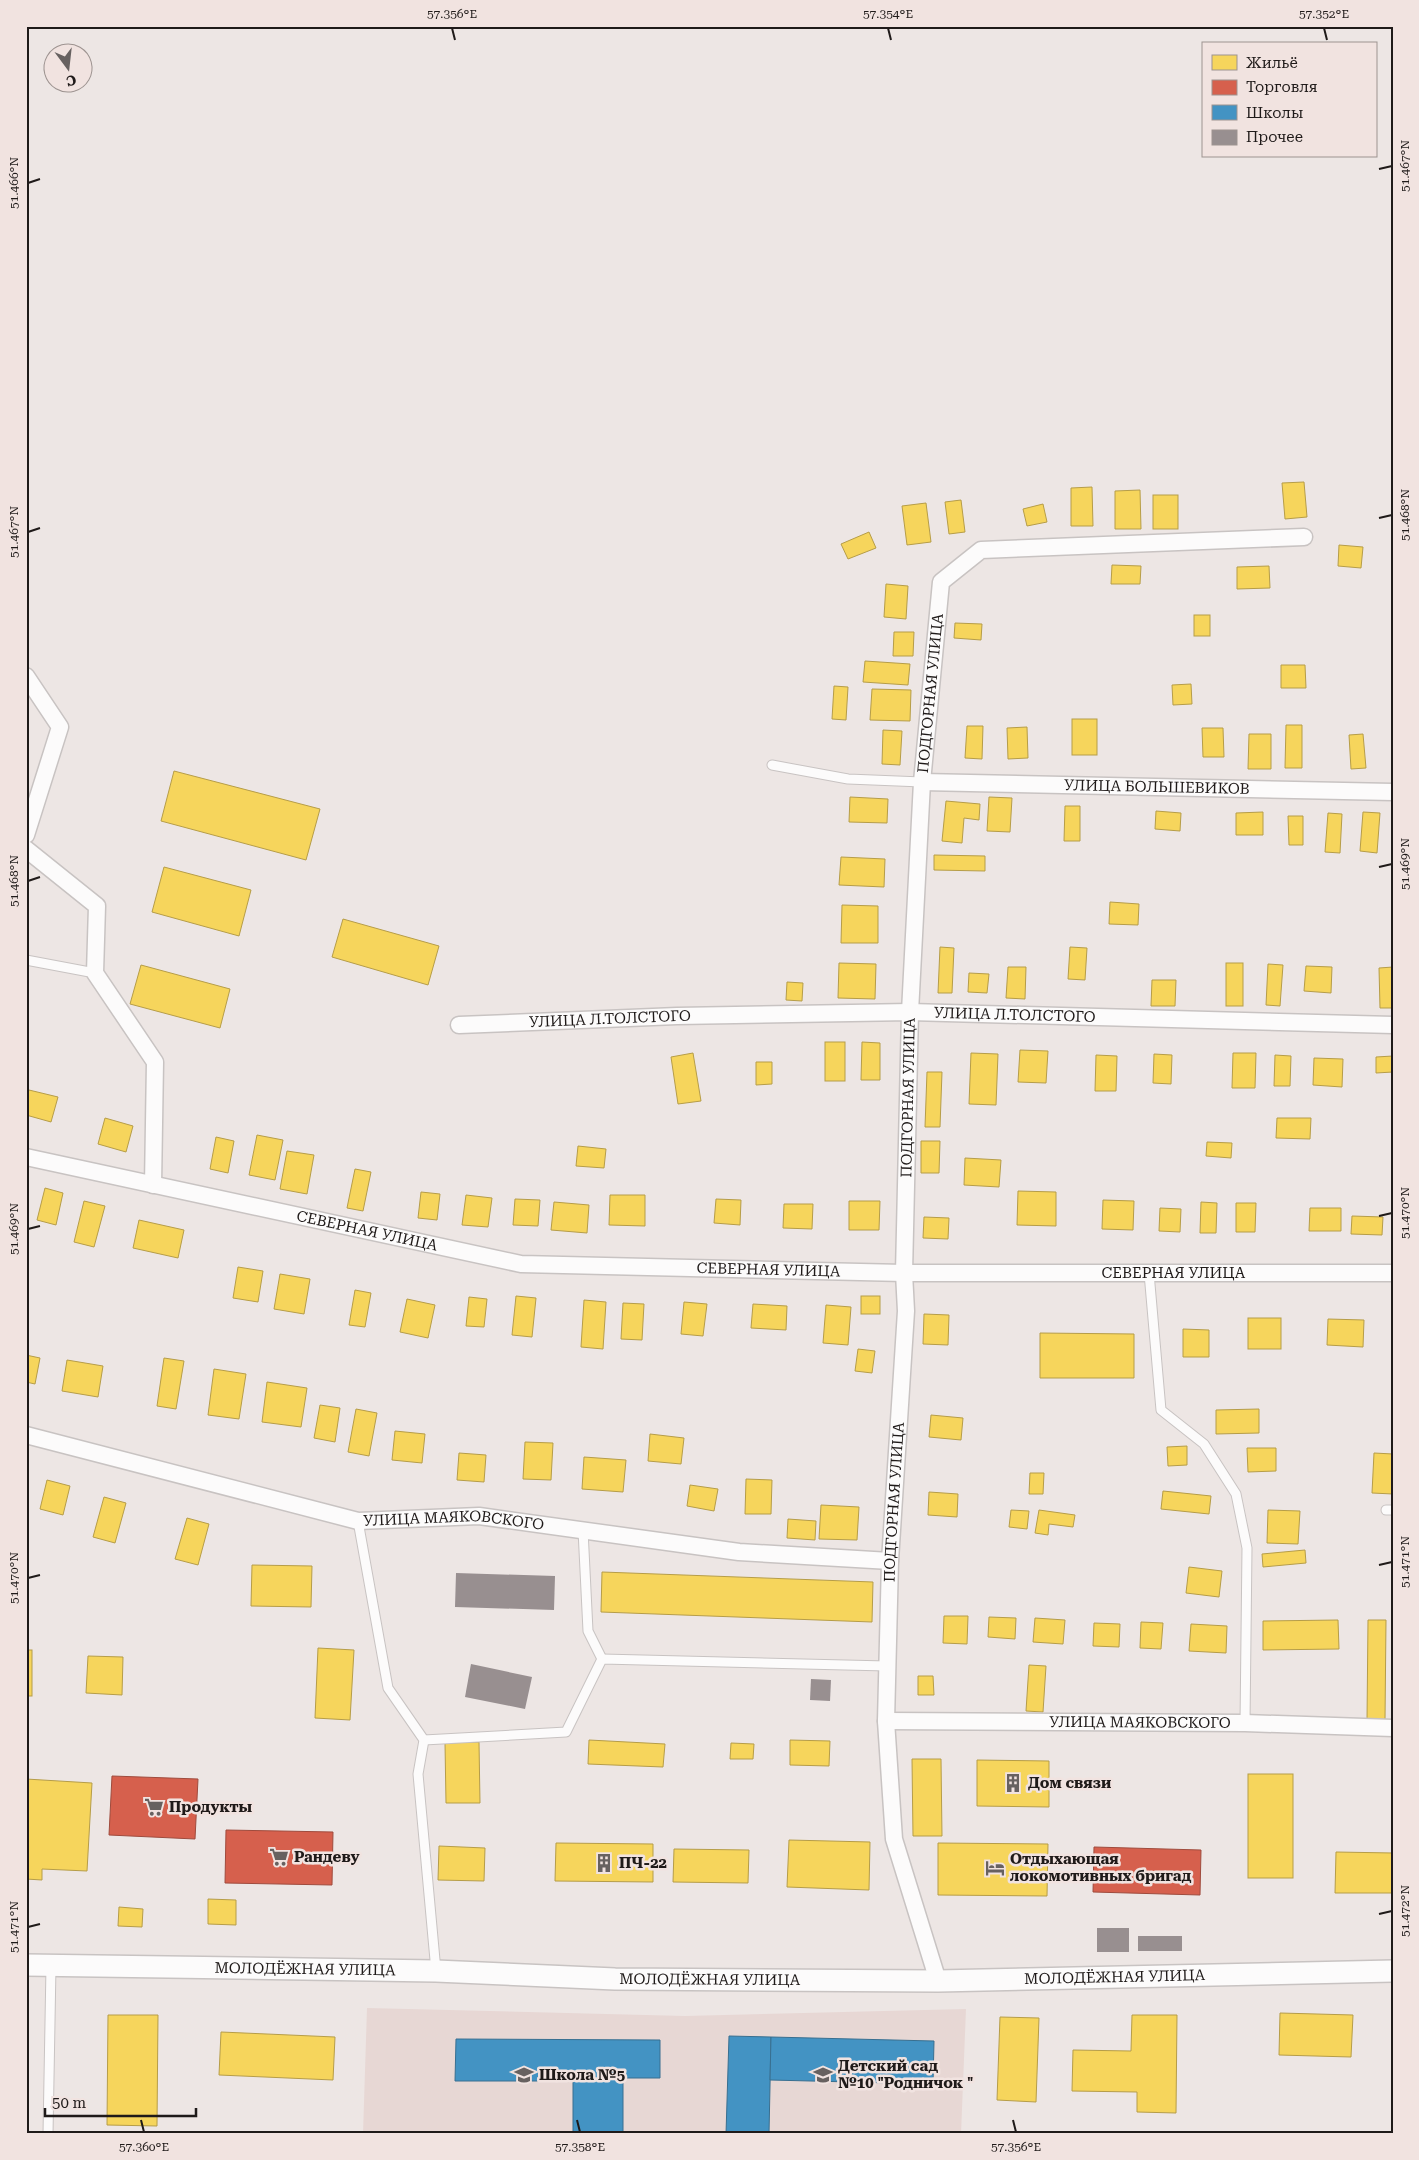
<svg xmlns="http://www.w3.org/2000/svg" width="1419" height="2160" viewBox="0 0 1419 2160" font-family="'Roboto Serif',serif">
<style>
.built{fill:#e7d7d4}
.homes{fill:#f6d55c;stroke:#b69d48}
.shops{fill:#d6604d;stroke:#9f4b3d}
.schools{fill:#4393c3;stroke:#386f90}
.building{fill:#988f90}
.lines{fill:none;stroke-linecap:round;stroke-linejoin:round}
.service-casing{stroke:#c8c3c2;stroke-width:11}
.minor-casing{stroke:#c8c3c2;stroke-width:19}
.tertiary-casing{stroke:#c8c3c2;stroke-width:24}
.service{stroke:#fcfbfb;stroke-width:9}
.minor{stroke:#fcfbfb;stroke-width:16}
.tertiary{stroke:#fcfbfb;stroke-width:21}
.ticks{fill:none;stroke:#1f1a19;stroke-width:2}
.labels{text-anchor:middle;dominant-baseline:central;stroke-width:5;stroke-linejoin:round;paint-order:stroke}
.street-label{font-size:15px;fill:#1f1a19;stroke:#f1e3e0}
.poi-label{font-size:15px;font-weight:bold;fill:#1f1a19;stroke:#f1e3e0;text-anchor:start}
.neatline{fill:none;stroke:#1f1a19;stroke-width:2}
.ticks-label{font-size:12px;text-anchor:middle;fill:#1f1a19}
</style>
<rect width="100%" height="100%" fill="#ede6e4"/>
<polygon class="built" points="367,2008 685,2016 966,2009 961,2134 363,2134"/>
<g class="homes">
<polygon points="1304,482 1307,517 1285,519 1282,483"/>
<polygon points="1092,487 1093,526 1071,526 1071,488"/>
<polygon points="1140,490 1141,529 1115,529 1115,491"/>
<rect x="1153" y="495" width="25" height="34"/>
<polygon points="961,500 965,532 949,534 945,502"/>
<polygon points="926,503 931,542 907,545 902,506"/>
<polygon points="1043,504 1047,522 1027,526 1023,509"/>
<polygon points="869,532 876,548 848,559 841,544"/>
<polygon points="1339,545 1363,547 1361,568 1338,566"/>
<polygon points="1112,565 1141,566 1140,584 1111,584"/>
<polygon points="1269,566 1270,588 1237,589 1237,567"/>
<polygon points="886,584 908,586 906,619 884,617"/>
<rect x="1194" y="615" width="16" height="21"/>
<polygon points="955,623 982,624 981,640 954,638"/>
<polygon points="894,632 914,632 913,656 893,656"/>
<polygon points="865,661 910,664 908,685 863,682"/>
<polygon points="1281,665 1305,665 1306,688 1281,688"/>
<polygon points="1191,684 1192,704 1173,705 1172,685"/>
<polygon points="834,686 848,687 846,720 832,719"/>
<polygon points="872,689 911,690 910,721 870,720"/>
<rect x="1072" y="719" width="25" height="36"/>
<polygon points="1286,725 1302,725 1302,768 1285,768"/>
<polygon points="967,726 983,726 982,759 965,758"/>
<polygon points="1027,727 1028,758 1008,759 1007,728"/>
<polygon points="1202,728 1223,728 1224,757 1203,757"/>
<polygon points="883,730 902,731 900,765 882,764"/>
<polygon points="1249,734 1271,734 1271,769 1248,769"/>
<polygon points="1363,734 1366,768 1351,769 1349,735"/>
<polygon points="174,771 320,809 306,860 161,821"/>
<polygon points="850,797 888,799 887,823 849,822"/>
<polygon points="989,797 1012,798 1010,832 987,831"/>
<polygon points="946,801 980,804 979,820 964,818 962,843 942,841"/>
<polygon points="1065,806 1080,806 1080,841 1064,841"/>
<polygon points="1156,811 1181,813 1180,831 1155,829"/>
<polygon points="1263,812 1263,835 1236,835 1236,813"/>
<polygon points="1363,812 1380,813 1377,853 1360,851"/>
<polygon points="1328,813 1342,814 1340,853 1325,852"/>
<polygon points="1288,816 1303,816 1303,845 1289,845"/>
<polygon points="934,855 985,856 985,871 934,870"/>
<polygon points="841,857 885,859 884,887 839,885"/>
<polygon points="164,867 251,890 239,936 152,912"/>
<polygon points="1110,902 1139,904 1138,925 1109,924"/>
<polygon points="842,905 878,906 878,943 841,943"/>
<polygon points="343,919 439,946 428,985 332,957"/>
<polygon points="940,947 954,948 952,993 938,993"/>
<polygon points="1070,947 1087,948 1085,980 1068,979"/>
<polygon points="839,963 876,964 875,999 838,998"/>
<rect x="1226" y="963" width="17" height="43"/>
<polygon points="1268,964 1283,965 1280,1006 1266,1005"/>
<polygon points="141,965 230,989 220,1028 130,1004"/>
<polygon points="1306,966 1332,967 1331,993 1304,991"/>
<polygon points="1008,967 1026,967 1025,999 1006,998"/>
<polygon points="1393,967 1393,1008 1380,1008 1379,968"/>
<polygon points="969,973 989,974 987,993 968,992"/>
<polygon points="1152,980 1176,980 1175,1006 1151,1006"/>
<polygon points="787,982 803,983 802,1001 786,1000"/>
<rect x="825" y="1042" width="20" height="39"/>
<polygon points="862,1042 880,1043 880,1080 861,1080"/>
<polygon points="1020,1050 1048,1051 1046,1083 1018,1082"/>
<polygon points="693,1053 701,1101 678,1104 671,1057"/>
<polygon points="971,1053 998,1054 996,1105 969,1104"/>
<polygon points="1233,1053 1256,1053 1255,1088 1232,1088"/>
<polygon points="1154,1054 1172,1055 1171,1084 1153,1083"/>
<polygon points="1096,1055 1117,1056 1116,1091 1095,1091"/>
<polygon points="1275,1055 1291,1056 1290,1086 1274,1086"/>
<polygon points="1393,1056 1393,1072 1376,1073 1376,1057"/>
<polygon points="1314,1058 1343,1059 1342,1087 1313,1085"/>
<polygon points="756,1062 772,1062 772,1084 756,1085"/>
<polygon points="927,1072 942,1072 940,1127 925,1127"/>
<polygon points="29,1090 58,1097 51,1122 26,1115 26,1100"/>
<polygon points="105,1118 133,1126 126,1152 98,1144"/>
<polygon points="1277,1118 1311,1118 1310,1139 1276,1138"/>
<polygon points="257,1135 283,1140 275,1180 249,1175"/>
<polygon points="216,1137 234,1141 228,1173 210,1169"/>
<polygon points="921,1141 940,1141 939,1173 921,1173"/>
<polygon points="1207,1142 1232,1143 1231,1158 1206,1156"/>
<polygon points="578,1146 606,1149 604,1168 576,1166"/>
<polygon points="287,1151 314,1155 307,1194 280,1189"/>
<polygon points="965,1158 1001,1160 999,1187 964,1185"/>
<polygon points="355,1169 371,1172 363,1211 347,1208"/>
<polygon points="45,1188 63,1193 56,1225 37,1220"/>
<polygon points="1018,1191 1056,1192 1056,1226 1017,1225"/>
<polygon points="421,1192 440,1194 437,1220 418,1218"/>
<polygon points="466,1195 492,1198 488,1227 462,1225"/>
<polygon points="610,1195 645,1195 645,1226 609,1225"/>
<polygon points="515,1199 540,1200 538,1226 513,1225"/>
<polygon points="716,1199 741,1200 740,1225 714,1223"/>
<polygon points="1103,1200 1134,1201 1133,1230 1102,1229"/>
<polygon points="84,1201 105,1206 94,1247 74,1242"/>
<polygon points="849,1201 880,1201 879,1230 849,1230"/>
<polygon points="554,1202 589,1205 587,1233 551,1230"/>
<polygon points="1201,1202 1217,1203 1216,1233 1200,1233"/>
<polygon points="1236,1203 1256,1203 1255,1232 1236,1232"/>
<polygon points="784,1204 813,1204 812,1229 783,1228"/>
<polygon points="1160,1208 1181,1209 1180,1232 1159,1231"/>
<polygon points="1310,1208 1341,1208 1341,1231 1309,1231"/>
<polygon points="1352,1216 1383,1217 1382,1235 1351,1234"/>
<polygon points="924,1217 949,1218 948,1239 923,1238"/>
<polygon points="139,1220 184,1230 178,1258 133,1248"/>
<polygon points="238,1267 263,1271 258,1302 233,1298"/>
<polygon points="280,1274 310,1279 304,1314 274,1309"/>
<polygon points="355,1290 371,1293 365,1327 349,1325"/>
<polygon points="516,1296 536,1298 532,1337 512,1335"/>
<rect x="861" y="1296" width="19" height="18"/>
<polygon points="469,1297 487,1299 484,1327 466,1326"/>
<polygon points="407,1299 435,1305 428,1338 400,1332"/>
<polygon points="584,1300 606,1302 603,1349 581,1347"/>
<polygon points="684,1302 707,1304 703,1336 681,1334"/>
<polygon points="623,1303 644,1304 642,1340 621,1339"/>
<polygon points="753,1304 787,1306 786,1330 751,1328"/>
<polygon points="826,1305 851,1307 848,1345 823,1343"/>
<polygon points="924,1314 949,1315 948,1345 923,1344"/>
<rect x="1248" y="1318" width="33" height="31"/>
<polygon points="1328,1319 1364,1320 1363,1347 1327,1345"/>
<polygon points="1183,1329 1209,1330 1209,1357 1183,1357"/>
<polygon points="1040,1333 1134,1334 1134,1378 1040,1378"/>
<polygon points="858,1349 875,1351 872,1373 855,1371"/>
<polygon points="26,1355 40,1358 35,1384 26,1382"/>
<polygon points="164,1358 184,1361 176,1409 157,1406"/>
<polygon points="67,1360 103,1366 98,1397 62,1391"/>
<polygon points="214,1369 246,1374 239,1419 208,1415"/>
<polygon points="267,1382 307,1388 301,1427 262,1422"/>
<polygon points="320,1405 340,1408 335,1442 314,1438"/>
<polygon points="356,1409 377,1413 369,1456 348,1452"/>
<polygon points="1259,1409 1259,1433 1216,1434 1216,1410"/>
<polygon points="931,1415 963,1418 961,1440 929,1437"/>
<polygon points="395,1431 425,1434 422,1463 392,1460"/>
<polygon points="650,1434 684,1438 681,1464 648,1461"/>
<polygon points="525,1442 553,1443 551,1480 523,1479"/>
<polygon points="1187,1446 1187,1465 1168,1466 1167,1447"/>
<polygon points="1247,1448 1276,1448 1276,1471 1248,1472"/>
<polygon points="459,1453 486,1455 484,1482 457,1480"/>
<polygon points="1374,1453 1393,1454 1393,1494 1372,1493"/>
<polygon points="584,1457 626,1460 623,1492 582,1489"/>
<polygon points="1030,1473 1044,1473 1043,1494 1029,1494"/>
<polygon points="746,1479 772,1480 771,1514 745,1514"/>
<polygon points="47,1480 70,1486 63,1515 40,1509"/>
<polygon points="690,1485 718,1489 714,1511 687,1506"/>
<polygon points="1163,1491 1211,1496 1209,1514 1161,1509"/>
<polygon points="929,1492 958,1494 957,1517 928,1515"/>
<polygon points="104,1497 126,1503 115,1543 93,1537"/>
<polygon points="821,1505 859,1507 857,1540 819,1539"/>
<polygon points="1011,1510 1029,1511 1027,1529 1009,1527"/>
<polygon points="1039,1510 1075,1515 1073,1527 1049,1524 1048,1535 1035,1533"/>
<polygon points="1268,1510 1300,1511 1298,1544 1267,1543"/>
<polygon points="187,1518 209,1524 198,1565 175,1559"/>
<polygon points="788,1519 816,1521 815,1540 787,1538"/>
<polygon points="1305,1550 1306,1563 1263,1567 1262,1554"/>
<polygon points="252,1565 312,1566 311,1607 251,1606"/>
<polygon points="1189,1567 1222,1571 1219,1597 1186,1593"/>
<polygon points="602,1572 873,1582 872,1622 601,1612"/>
<polygon points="944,1616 968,1616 967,1644 943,1643"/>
<polygon points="989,1617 1016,1618 1015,1639 988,1637"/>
<polygon points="1035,1618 1065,1620 1063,1644 1033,1642"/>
<polygon points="1338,1620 1339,1649 1263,1650 1263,1621"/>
<polygon points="1368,1620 1386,1620 1385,1720 1367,1720"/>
<polygon points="1141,1622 1163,1623 1161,1649 1140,1648"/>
<polygon points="1094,1623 1120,1624 1119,1647 1093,1646"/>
<polygon points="1191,1624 1227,1626 1226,1653 1189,1651"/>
<polygon points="318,1648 354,1650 350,1720 315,1718"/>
<rect x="26" y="1650" width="6" height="46"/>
<polygon points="88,1656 123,1657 122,1695 86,1693"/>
<polygon points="1029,1665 1046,1666 1043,1712 1026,1711"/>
<polygon points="918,1676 933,1676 934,1695 918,1695"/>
<polygon points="589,1740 665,1744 663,1767 588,1764"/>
<polygon points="790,1740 830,1741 829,1766 790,1765"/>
<polygon points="479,1742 480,1803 446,1803 445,1743"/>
<polygon points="731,1743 754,1744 753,1759 730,1759"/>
<polygon points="912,1759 941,1759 942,1836 913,1836"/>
<polygon points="977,1760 1049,1761 1049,1807 977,1806"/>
<rect x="1248" y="1774" width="45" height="104"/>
<polygon points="26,1779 92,1783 87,1871 42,1869 42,1880 26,1879"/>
<polygon points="789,1840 870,1842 869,1890 787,1887"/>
<polygon points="556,1843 653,1844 653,1882 555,1881"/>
<polygon points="938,1843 1048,1844 1047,1896 938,1895"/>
<polygon points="439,1846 485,1848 484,1881 438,1880"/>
<polygon points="674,1849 749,1850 748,1883 673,1882"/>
<polygon points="1336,1852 1393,1853 1393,1893 1335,1893"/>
<polygon points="208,1899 236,1900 236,1925 208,1924"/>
<polygon points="119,1907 143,1909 142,1927 118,1926"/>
<polygon points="1280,2013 1353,2015 1351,2057 1279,2055"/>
<polygon points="108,2015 158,2015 157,2126 107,2125"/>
<polygon points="1132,2015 1177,2015 1176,2113 1137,2112 1137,2092 1072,2091 1073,2050 1131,2051"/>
<polygon points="1000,2017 1039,2018 1036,2102 997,2100"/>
<polygon points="221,2032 335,2037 333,2080 219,2075"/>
</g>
<g class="shops">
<polygon points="112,1776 198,1779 195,1839 109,1835"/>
<polygon points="226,1830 333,1832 332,1885 225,1883"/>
<polygon points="1094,1847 1201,1850 1200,1895 1093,1892"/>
</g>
<g class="schools">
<polygon points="729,2036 771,2037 769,2134 726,2134"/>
<polygon points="771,2037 934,2041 933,2084 770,2080"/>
<polygon points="456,2039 660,2040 660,2078 623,2078 623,2134 573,2134 573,2081 455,2081"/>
</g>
<g class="building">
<polygon points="456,1573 555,1576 554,1610 455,1607"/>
<polygon points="471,1664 532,1677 525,1709 465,1697"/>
<polygon points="811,1679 831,1680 830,1701 810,1700"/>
<rect x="1097" y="1928" width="32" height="24"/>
<rect x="1138" y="1936" width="44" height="15"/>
</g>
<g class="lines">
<g class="service-casing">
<g id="service">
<polyline points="772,765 848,779 922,782"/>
<polyline points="26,960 95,973"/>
<polyline points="1149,1273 1161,1410 1204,1444 1236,1494 1247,1548 1245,1723"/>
<polyline points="1386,1510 1393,1510"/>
<polyline points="358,1521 388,1688 424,1740 418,1774 436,1971"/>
<polyline points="583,1530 588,1631 602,1659"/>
<polyline points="424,1740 566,1732 602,1659 887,1666"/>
<polyline points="48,2134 51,1966"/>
</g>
</g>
<g class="minor-casing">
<g id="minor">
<polyline points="26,676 60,727 26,835"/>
<path id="s1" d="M922,782L1393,792"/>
<polyline points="26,849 97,906 95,973 155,1062 153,1185"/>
<path id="s2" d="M459,1025L677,1016L910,1012L1393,1025"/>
<path id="s3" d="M26,1157L521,1264L904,1273H1393"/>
<path id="s4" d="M26,1435L358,1521L479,1516L739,1552L890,1561"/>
<path id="s5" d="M886,1721L1245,1723L1393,1728"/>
<path id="s6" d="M938,1981L894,1839L886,1721L890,1561L906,1311L904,1273L910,1012L922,782L941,582L981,550L1304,537"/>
</g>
</g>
<g class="tertiary-casing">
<g id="tertiary">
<path id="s7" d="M26,1965L436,1971L615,1979L938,1981L1393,1971"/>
</g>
</g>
<use href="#service" class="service"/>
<use href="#minor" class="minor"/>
<use href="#tertiary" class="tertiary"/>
</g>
<path class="ticks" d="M452,28L455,40M888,28L891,40M1324,28L1327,40M1379,169L1392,166M28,183L40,179M1379,518L1392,515M28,532L40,528M1379,867L1392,864M28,881L40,877M1379,1216L1392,1213M28,1229L40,1226M1379,1565L1392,1562M28,1578L40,1575M1379,1914L1392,1911M28,1927L40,1924M141,2120L144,2132M577,2120L580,2132M1013,2120L1016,2132"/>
<defs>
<g id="building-bare" transform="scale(1.5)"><path d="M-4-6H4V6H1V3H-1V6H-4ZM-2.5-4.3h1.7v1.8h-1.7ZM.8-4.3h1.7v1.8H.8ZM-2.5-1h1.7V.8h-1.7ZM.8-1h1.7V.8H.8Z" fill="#676160" stroke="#f1e3e0" stroke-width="2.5" paint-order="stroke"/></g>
<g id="supermarket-bare" transform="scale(1.5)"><path d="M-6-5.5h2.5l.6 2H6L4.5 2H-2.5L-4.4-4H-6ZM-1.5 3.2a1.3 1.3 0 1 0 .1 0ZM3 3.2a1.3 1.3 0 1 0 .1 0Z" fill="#676160" stroke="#f1e3e0" stroke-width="2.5" paint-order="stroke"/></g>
<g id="hotel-bare" transform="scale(1.5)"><path d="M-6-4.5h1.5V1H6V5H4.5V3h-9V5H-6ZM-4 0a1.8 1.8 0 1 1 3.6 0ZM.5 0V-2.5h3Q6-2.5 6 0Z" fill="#676160" stroke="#f1e3e0" stroke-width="2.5" paint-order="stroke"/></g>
<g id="school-bare" transform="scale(1.5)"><path d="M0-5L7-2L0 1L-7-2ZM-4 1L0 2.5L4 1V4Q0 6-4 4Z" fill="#676160" stroke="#f1e3e0" stroke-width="2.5" paint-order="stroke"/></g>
</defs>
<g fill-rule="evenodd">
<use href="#building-bare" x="1013" y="1783"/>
<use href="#supermarket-bare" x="154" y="1807"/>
<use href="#supermarket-bare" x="279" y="1857"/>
<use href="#building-bare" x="604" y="1863"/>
<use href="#hotel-bare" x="995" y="1868"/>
<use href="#school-bare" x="524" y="2075"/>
<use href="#school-bare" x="823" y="2075"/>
</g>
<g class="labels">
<g class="street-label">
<text stroke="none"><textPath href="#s6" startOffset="1296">ПОДГОРНАЯ УЛИЦА</textPath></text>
<text stroke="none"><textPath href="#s1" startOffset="235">УЛИЦА БОЛЬШЕВИКОВ</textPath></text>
<text stroke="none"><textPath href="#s2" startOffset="556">УЛИЦА Л.ТОЛСТОГО</textPath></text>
<text stroke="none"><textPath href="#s2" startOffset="151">УЛИЦА Л.ТОЛСТОГО</textPath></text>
<text stroke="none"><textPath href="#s6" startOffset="891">ПОДГОРНАЯ УЛИЦА</textPath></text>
<text stroke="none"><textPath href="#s3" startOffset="349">СЕВЕРНАЯ УЛИЦА</textPath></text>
<text stroke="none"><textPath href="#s3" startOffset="754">СЕВЕРНАЯ УЛИЦА</textPath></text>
<text stroke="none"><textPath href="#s3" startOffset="1159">СЕВЕРНАЯ УЛИЦА</textPath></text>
<text stroke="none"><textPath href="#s6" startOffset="486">ПОДГОРНАЯ УЛИЦА</textPath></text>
<text stroke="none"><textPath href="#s4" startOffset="439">УЛИЦА МАЯКОВСКОГО</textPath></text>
<text stroke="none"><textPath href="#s5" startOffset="254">УЛИЦА МАЯКОВСКОГО</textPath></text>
<text stroke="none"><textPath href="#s7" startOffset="279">МОЛОДЁЖНАЯ УЛИЦА</textPath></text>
<text stroke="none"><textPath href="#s7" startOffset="1089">МОЛОДЁЖНАЯ УЛИЦА</textPath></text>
<text stroke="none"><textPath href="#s7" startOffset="684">МОЛОДЁЖНАЯ УЛИЦА</textPath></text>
</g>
<g class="poi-label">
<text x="1028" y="1783">Дом связи</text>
<text x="169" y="1807">Продукты</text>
<text x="294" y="1857">Рандеву</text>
<text x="1010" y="1859">Отдыхающая<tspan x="1010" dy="17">локомотивных бригад</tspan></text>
<text x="619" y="1863">ПЧ-22</text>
<text x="838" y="2066">Детский сад<tspan x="838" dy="17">№10 "Родничок "</tspan></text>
<text x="539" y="2075">Школа №5</text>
</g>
</g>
<rect width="1419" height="2160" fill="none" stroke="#f1e3e0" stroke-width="55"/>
<rect x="1202" y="42" width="175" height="115" fill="#f1e3e0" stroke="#9d9390"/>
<rect x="1212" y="55" width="25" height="15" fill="#f6d55c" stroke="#9d9390"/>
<text x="1246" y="68" font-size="15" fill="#1f1a19">Жильё</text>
<rect x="1212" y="80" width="25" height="15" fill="#d6604d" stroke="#9d9390"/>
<text x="1246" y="92" font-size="15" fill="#1f1a19">Торговля</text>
<rect x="1212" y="105" width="25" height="15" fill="#4393c3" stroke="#9d9390"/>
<text x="1246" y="118" font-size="15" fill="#1f1a19">Школы</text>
<rect x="1212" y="130" width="25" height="15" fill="#988f90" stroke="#9d9390"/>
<text x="1246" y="142" font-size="15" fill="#1f1a19">Прочее</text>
<g transform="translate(68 68) rotate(165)"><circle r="24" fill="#f1e3e0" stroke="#9d9390"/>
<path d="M0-4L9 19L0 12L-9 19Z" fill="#676160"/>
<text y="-8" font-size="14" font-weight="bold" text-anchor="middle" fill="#1f1a19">С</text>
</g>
<path d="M45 2108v8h151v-8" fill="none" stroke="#1f1a19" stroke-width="2.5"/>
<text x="52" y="2108" font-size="15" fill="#1f1a19" stroke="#f1e3e0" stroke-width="4" paint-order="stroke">50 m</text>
<rect x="28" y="28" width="1364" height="2104" class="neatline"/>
<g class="ticks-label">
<text x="452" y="18">57.356°E</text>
<text x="888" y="18">57.354°E</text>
<text x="1324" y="18">57.352°E</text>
<text transform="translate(1405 166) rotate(-90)" y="4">51.467°N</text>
<text transform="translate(14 183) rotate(-90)" y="4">51.466°N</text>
<text transform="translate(1405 515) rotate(-90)" y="4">51.468°N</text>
<text transform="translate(14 532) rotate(-90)" y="4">51.467°N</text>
<text transform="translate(1405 864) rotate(-90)" y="4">51.469°N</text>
<text transform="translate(14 881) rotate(-90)" y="4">51.468°N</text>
<text transform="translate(1405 1213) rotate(-90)" y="4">51.470°N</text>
<text transform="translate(14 1229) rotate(-90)" y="4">51.469°N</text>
<text transform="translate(1405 1562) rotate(-90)" y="4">51.471°N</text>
<text transform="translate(14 1578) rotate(-90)" y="4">51.470°N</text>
<text transform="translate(1405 1911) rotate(-90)" y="4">51.472°N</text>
<text transform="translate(14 1927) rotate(-90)" y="4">51.471°N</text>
<text x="144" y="2151">57.360°E</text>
<text x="580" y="2151">57.358°E</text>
<text x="1016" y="2151">57.356°E</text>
</g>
</svg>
